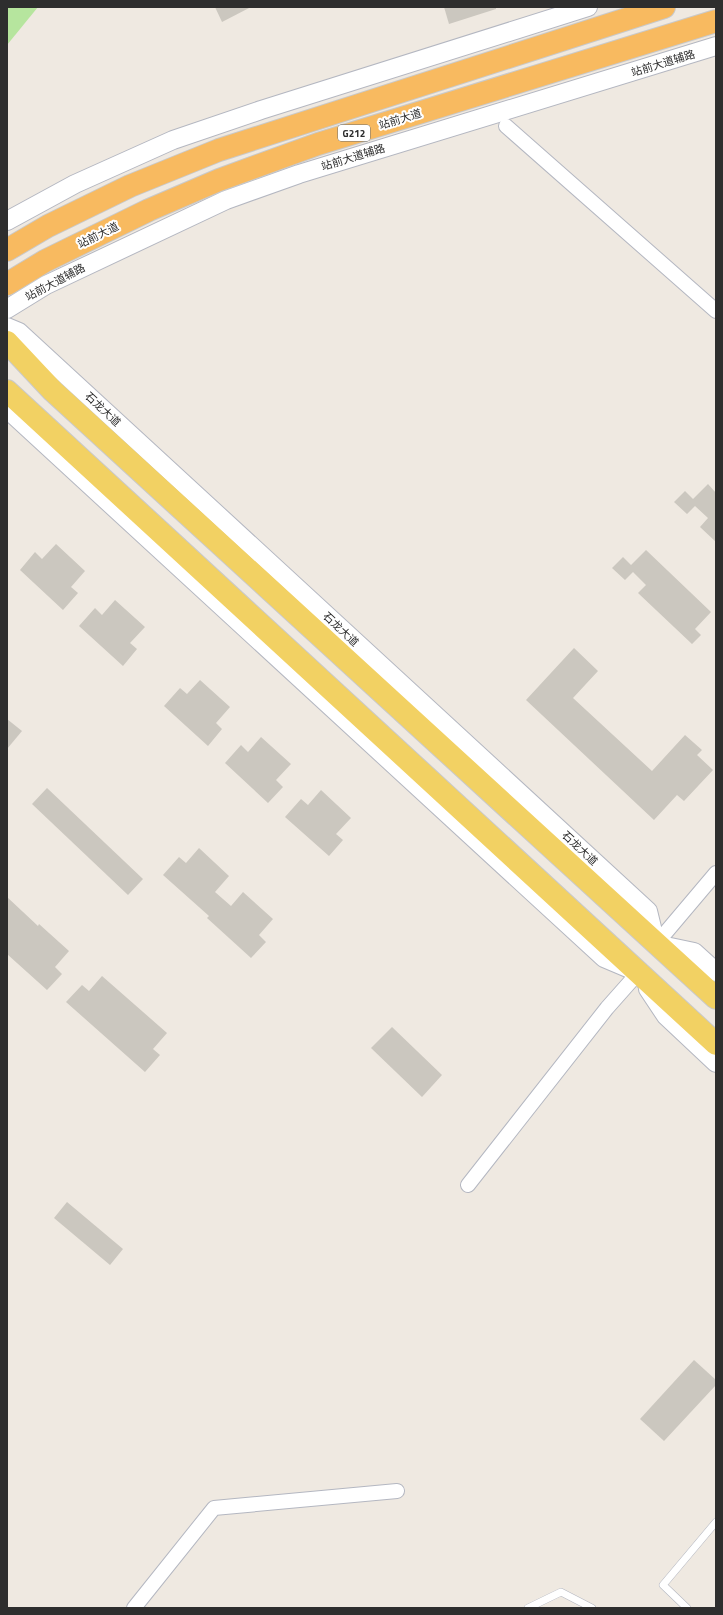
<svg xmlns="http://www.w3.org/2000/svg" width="723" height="1615" viewBox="0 0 723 1615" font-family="'Titillium Web','Noto Sans SC',sans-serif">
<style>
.green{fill:#b6e59e}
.building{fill:#cbc7bf}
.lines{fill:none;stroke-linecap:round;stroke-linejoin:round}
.service-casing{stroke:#b4b7c1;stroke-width:8}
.minor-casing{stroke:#b4b7c1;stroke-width:16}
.tertiary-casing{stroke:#b4b7c1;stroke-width:20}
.primary-casing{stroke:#c9c9c9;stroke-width:24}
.trunk-casing{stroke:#c9c9c9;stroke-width:24}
.service{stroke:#fff;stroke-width:7}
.minor{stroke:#fff;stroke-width:14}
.tertiary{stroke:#fff;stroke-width:18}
.primary{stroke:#f2d163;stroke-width:22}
.trunk{stroke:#f8ba60;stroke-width:22}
.labels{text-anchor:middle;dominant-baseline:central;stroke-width:4;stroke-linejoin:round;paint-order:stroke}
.shield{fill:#fff;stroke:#6d6d6d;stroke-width:1}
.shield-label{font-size:10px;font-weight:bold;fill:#2e2e2e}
.street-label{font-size:11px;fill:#2e2e2e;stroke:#fff}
</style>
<rect width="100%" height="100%" fill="#efe9e1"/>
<polygon class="green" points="7,7 38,7 7,45"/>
<g class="building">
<polygon points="215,7 251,7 222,22"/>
<polygon points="444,7 496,7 496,9 449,24"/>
<polygon points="708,484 716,493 716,542 700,527 708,518 695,506 687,514 674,502 685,491 693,499"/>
<polygon points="56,544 85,571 71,587 78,593 63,610 20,570 35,552 42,559"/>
<polygon points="646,550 711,612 695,629 701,635 692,644 638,593 646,585 633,572 625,580 612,568 623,557 631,565"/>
<polygon points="115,600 145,627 130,643 137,649 123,666 79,626 95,608 102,615"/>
<polygon points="574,648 598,671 573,698 652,771 685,735 702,750 697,755 713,770 684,801 677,795 654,820 526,700"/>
<polygon points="200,680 230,707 216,723 222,729 208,746 164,706 180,688 187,694"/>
<polygon points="7,719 22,731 7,749"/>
<polygon points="261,737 291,764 276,780 283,787 268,803 225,763 241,745 248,752"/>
<polygon points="47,788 143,879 128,895 32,804"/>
<polygon points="321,790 351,818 336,834 343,840 329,856 285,817 301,799 308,805"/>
<polygon points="199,848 229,876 215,892 231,906 243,892 273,919 259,935 266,942 251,958 207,918 209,916 163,875 179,857 186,863"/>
<polygon points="7,897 38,926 39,924 69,951 55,967 62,974 47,990 7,954"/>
<polygon points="102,976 167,1033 153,1049 160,1055 145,1072 66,1002 82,985 89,991"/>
<polygon points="392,1027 442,1075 422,1097 371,1048"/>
<polygon points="67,1202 123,1249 110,1265 54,1218"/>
<polygon points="694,1360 716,1380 716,1385 664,1441 640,1419"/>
</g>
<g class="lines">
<g class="service-casing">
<g id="service">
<polyline points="528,1608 561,1592 592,1608"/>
<polyline points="687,1608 663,1585 716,1522"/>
</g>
</g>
<g class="minor-casing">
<g id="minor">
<polyline points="506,126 716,311"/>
<polyline points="656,944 716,873"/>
<polyline points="468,1185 607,1008 638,973"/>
<polyline points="134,1608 214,1508 397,1491"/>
</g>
</g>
<g class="tertiary-casing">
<g id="tertiary">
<polyline points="7,221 75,184 173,140 261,110 588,7"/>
<polyline points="7,309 46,285 226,200 299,174 716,46"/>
<polyline points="7,327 19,332 648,911 656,944 694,952 716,972"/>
<polyline points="7,409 604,958 630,969"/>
<polyline points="648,989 666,1016 716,1063"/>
</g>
</g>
<g class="primary-casing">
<g id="primary">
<polyline points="7,342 53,391 716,998"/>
<polyline points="7,391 716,1044"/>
</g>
</g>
<g class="trunk-casing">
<g id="trunk">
<polyline points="7,250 48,226 130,186 219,150 664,7"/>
<polyline points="7,284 45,261 149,210 219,180 318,144 716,21"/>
</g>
</g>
<use href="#service" class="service"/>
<use href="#minor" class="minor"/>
<use href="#tertiary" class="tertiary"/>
<use href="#primary" class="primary"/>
<use href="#trunk" class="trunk"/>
</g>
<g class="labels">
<rect class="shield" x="338" y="125" width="32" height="16" rx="3"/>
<g class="shield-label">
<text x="354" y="133">G212</text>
</g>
<g class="street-label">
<text transform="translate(663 63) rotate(-17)">站前大道辅路</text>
<text transform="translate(400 119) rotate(-17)">站前大道</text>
<text transform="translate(353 157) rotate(-17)">站前大道辅路</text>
<text transform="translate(98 235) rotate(-26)">站前大道</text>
<text transform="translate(55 282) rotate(-28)">站前大道辅路</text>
<text transform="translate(103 409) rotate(43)">石龙大道</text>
<text transform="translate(341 629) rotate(43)">石龙大道</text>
<text transform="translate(580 848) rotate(43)">石龙大道</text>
</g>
</g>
<rect width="723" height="1615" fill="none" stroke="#2e2e2e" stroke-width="16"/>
</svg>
